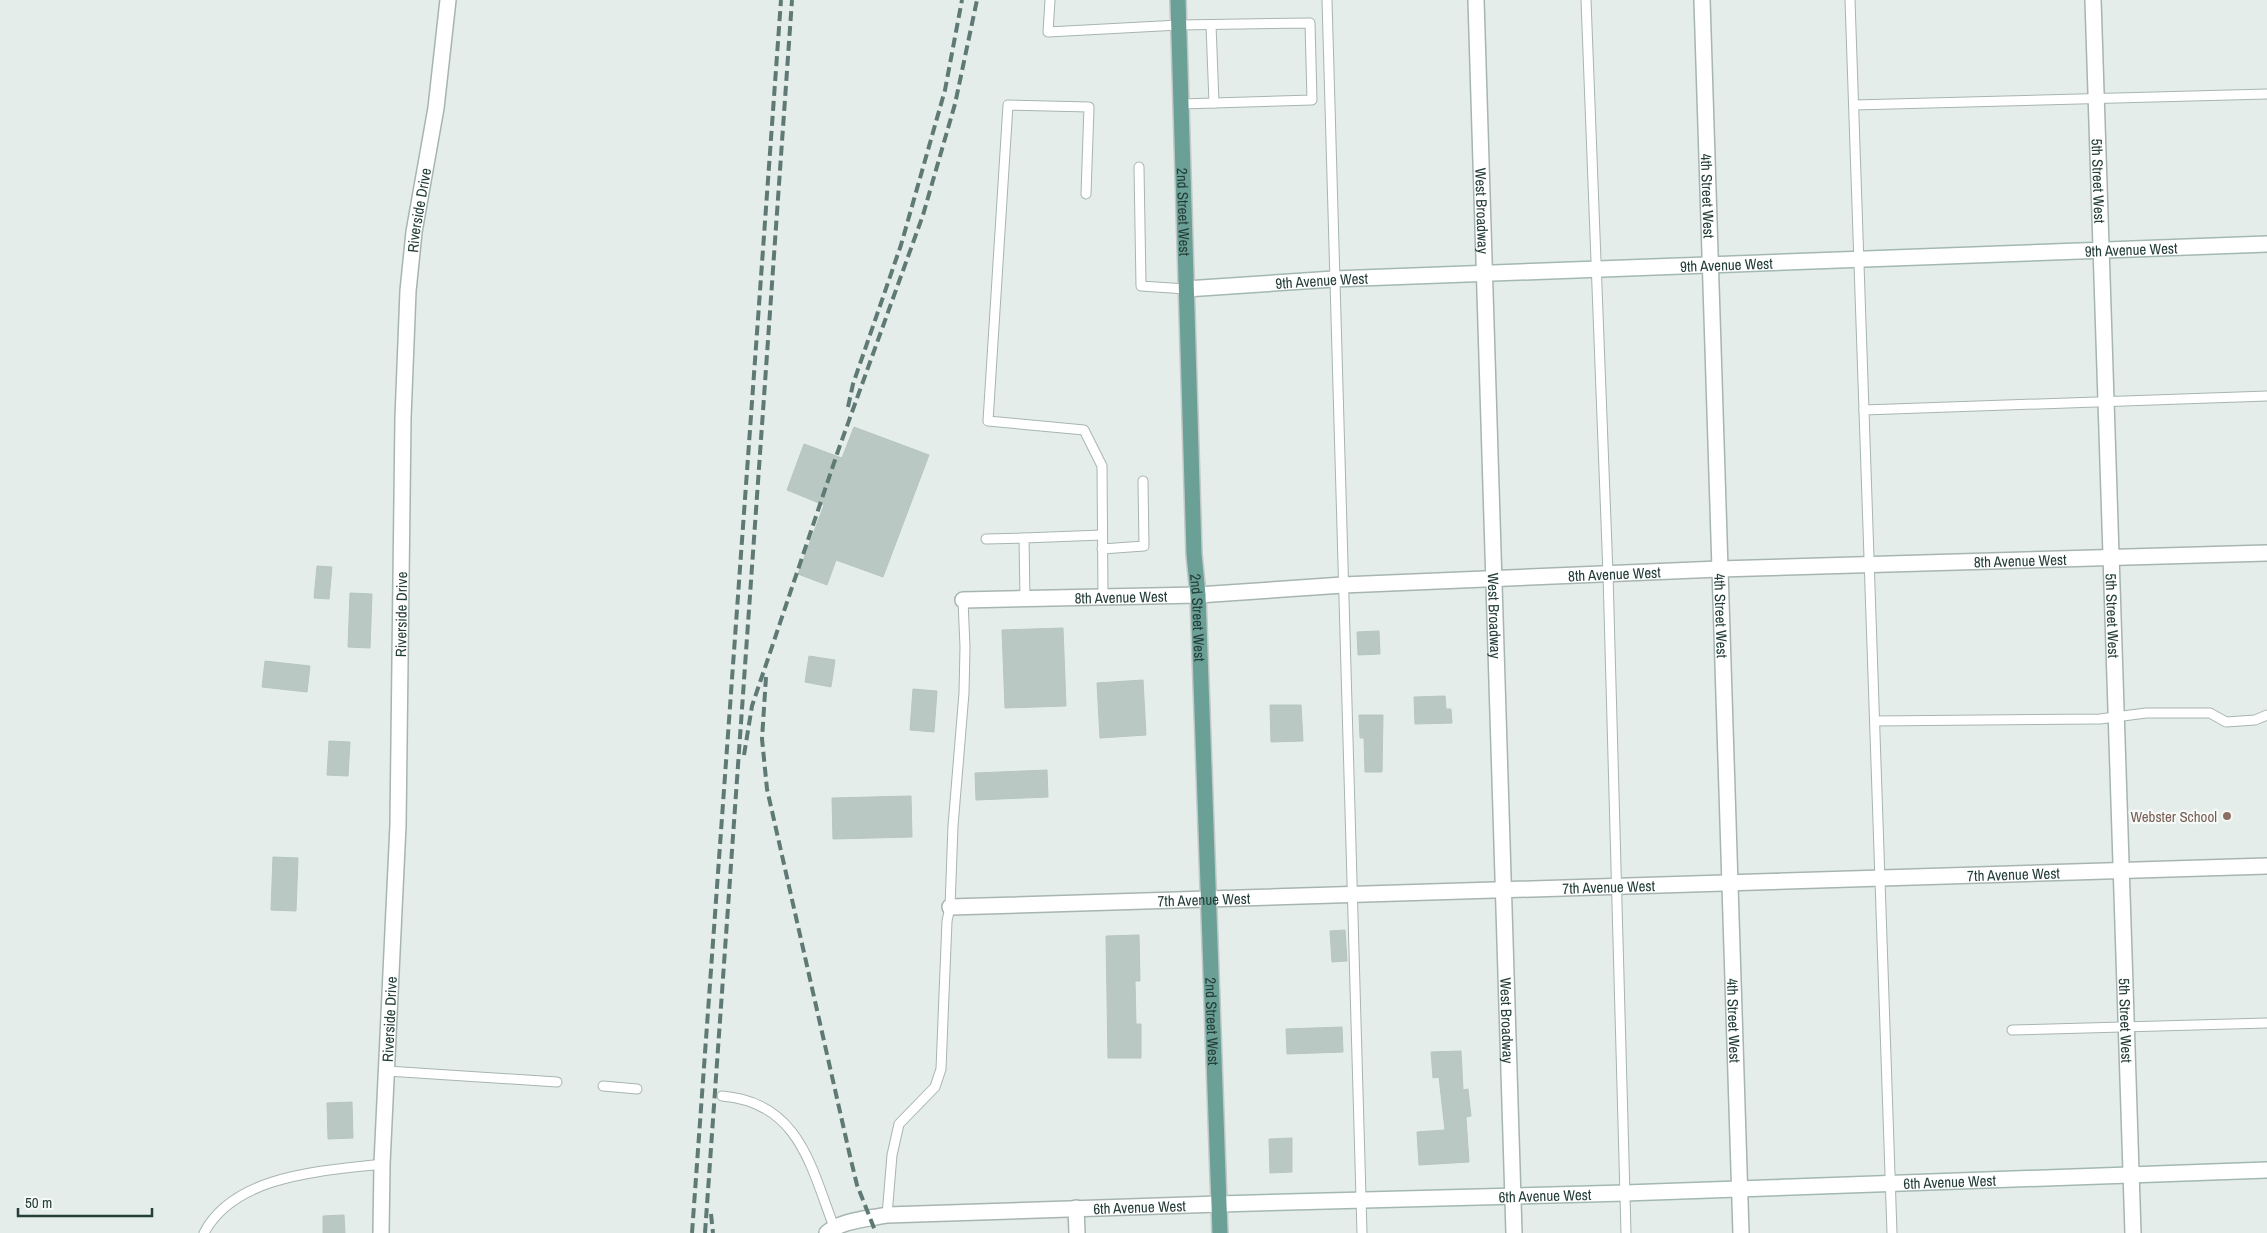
<svg xmlns="http://www.w3.org/2000/svg" width="2267" height="1233" viewBox="0 0 2267 1233" font-family="'Archivo Narrow',sans-serif">
<style>
.building{fill:#b9c8c3;stroke:#b7c6c1}
.lines{fill:none;stroke-linecap:round;stroke-linejoin:round}
.lane-casing{stroke:#a7b5b1;stroke-width:11}
.street-casing{stroke:#a7b5b1;stroke-width:18}
.secondary-casing{stroke:#a3b8b2;stroke-width:18}
.primary-casing{stroke:#c2c9c8;stroke-width:18}
.lane{stroke:#fff;stroke-width:9}
.street{stroke:#fff;stroke-width:15}
.secondary{stroke:#fff;stroke-width:15}
.primary{stroke:#6aa096;stroke-width:15}
.rail{stroke:#5f7974;stroke-width:4;stroke-dasharray:10 5;stroke-linecap:butt}
.education-dot{fill:#8d6e63;stroke:#f5f9f7;stroke-width:2}
.labels{text-anchor:middle;dominant-baseline:central;stroke-width:4.5;stroke-linejoin:round;paint-order:stroke}
.street-label{font-size:15px;fill:#243e39;stroke:#f5f9f7}
.education-label{font-size:15px;fill:#785e54;stroke:#f5f9f7;text-anchor:end}
</style>
<rect width="100%" height="100%" fill="#e4ede9"/>
<g class="building">
<polygon points="854,427 929,455 883,577 836,560 827,585 798,574 824,505 787,490 804,444 842,458"/>
<polygon points="317,566 332,567 329,599 314,598"/>
<polygon points="350,593 372,594 370,648 348,647"/>
<polygon points="1063,628 1066,706 1005,708 1002,630"/>
<polygon points="1379,631 1380,654 1358,655 1357,632"/>
<polygon points="809,656 835,660 831,687 805,682"/>
<polygon points="265,661 310,666 307,692 262,687"/>
<polygon points="1143,680 1146,735 1100,738 1097,683"/>
<polygon points="913,689 937,691 934,732 910,730"/>
<polygon points="1445,696 1446,709 1451,709 1452,723 1415,724 1414,697"/>
<polygon points="1270,705 1301,705 1303,741 1271,742"/>
<polygon points="1359,715 1383,715 1382,772 1365,772 1364,738 1360,738"/>
<polygon points="329,741 350,742 348,776 327,775"/>
<polygon points="1047,770 1048,797 976,800 975,773"/>
<polygon points="911,796 912,837 833,839 832,798"/>
<polygon points="273,857 298,858 296,911 271,910"/>
<polygon points="1345,930 1347,961 1332,962 1330,931"/>
<polygon points="1139,935 1140,981 1135,981 1136,1024 1141,1024 1141,1058 1108,1058 1106,936"/>
<polygon points="1342,1027 1343,1052 1287,1054 1286,1029"/>
<polygon points="1461,1051 1463,1090 1468,1089 1471,1116 1466,1117 1469,1162 1419,1165 1417,1132 1445,1130 1439,1077 1433,1078 1431,1052"/>
<polygon points="352,1102 353,1138 328,1139 327,1103"/>
<polygon points="1292,1138 1292,1172 1270,1173 1269,1139"/>
<polygon points="344,1215 345,1233 323,1233 323,1216"/>
</g>
<g class="lines">
<g class="lane-casing">
<g id="lane">
<polyline points="1050,0 1048,32 1179,25 1310,23 1312,100 1181,104"/>
<polyline points="1327,0 1362,1233"/>
<polyline points="1586,0 1608,574 1626,1233"/>
<polyline points="1850,0 1892,1233"/>
<polyline points="1211,25 1214,103"/>
<polyline points="1854,105 2267,94"/>
<polyline points="1139,167 1141,286 1186,289"/>
<polyline points="1086,194 1089,107 1008,105 988,421 1084,430 1102,466 1103,597"/>
<polyline points="1864,410 2267,396"/>
<polyline points="986,539 1024,538"/>
<polyline points="1102,549 1144,546 1143,481"/>
<polyline points="1025,600 1024,538 1102,535"/>
<polyline points="1875,721 2100,719 2146,713 2210,713 2226,722 2255,720 2267,715"/>
<polyline points="2012,1030 2267,1023"/>
<polyline points="387,1071 557,1082"/>
<polyline points="603,1086 637,1089"/>
<path d="M722,1096C799,1102 811,1167 834,1227"/>
<polyline points="887,1215 892,1155 899,1124 935,1087 941,1069 947,921 950,907 953,826 964,693 965,647 963,600"/>
<path d="M204,1233C235,1174 324,1171 382,1164"/>
</g>
</g>
<g class="street-casing">
<g id="street">
<path id="s1" d="M1476,0L1514,1233"/>
<path id="s2" d="M1702,0L1741,1233"/>
<path id="s3" d="M2093,0L2133,1233"/>
<path id="s4" d="M963,600L1198,595L1343,585L1719,569L2267,553"/>
<path id="s5" d="M950,907L2267,866"/>
<polyline points="1076,1208 1077,1233"/>
<path id="s6" d="M381,1233L382,1164L398,825L403,418L408,291L414,232L436,108L448,0"/>
<path id="s7" d="M827,1233C842,1220 868,1219 887,1215L1219,1204"/>
</g>
</g>
<g class="secondary-casing">
<g id="secondary">
<path id="s8" d="M1186,289L1334,279L2267,244"/>
<path id="s9" d="M1219,1204L1625,1193L2267,1170"/>
</g>
</g>
<g class="primary-casing">
<g id="primary">
<path id="s10" d="M1178,0L1194,554L1198,595L1220,1233"/>
</g>
</g>
<use href="#lane" class="lane"/>
<use href="#street" class="street"/>
<use href="#secondary" class="secondary"/>
<use href="#primary" class="primary"/>
<g class="rail">
<polyline points="848,407 853,384 901,245 945,90 962,0"/>
<polyline points="766,677 762,739 767,789 850,1156 857,1185 876,1233"/>
<polyline points="744,755 752,706 838,451 923,215 955,104 977,0"/>
<polyline points="711,1214 713,1233"/>
<polyline points="692,1233 781,0"/>
<polyline points="705,1233 792,0"/>
</g>
</g>
<circle class="education-dot" cx="2227" cy="816" r="5"/>
<g class="labels">
<g class="street-label">
<text stroke="none"><textPath href="#s3" startOffset="181">5th Street West</textPath></text>
<text stroke="none"><textPath href="#s2" startOffset="196">4th Street West</textPath></text>
<text stroke="none"><textPath href="#s6" startOffset="1024">Riverside Drive</textPath></text>
<text stroke="none"><textPath href="#s10" startOffset="212">2nd Street West</textPath></text>
<text stroke="none"><textPath href="#s1" startOffset="211">West Broadway</textPath></text>
<text stroke="none"><textPath href="#s8" startOffset="946">9th Avenue West</textPath></text>
<text stroke="none"><textPath href="#s8" startOffset="541">9th Avenue West</textPath></text>
<text stroke="none"><textPath href="#s8" startOffset="136">9th Avenue West</textPath></text>
<text stroke="none"><textPath href="#s4" startOffset="1058">8th Avenue West</textPath></text>
<text stroke="none"><textPath href="#s4" startOffset="652">8th Avenue West</textPath></text>
<text stroke="none"><textPath href="#s4" startOffset="158">8th Avenue West</textPath></text>
<text stroke="none"><textPath href="#s6" startOffset="619">Riverside Drive</textPath></text>
<text stroke="none"><textPath href="#s10" startOffset="618">2nd Street West</textPath></text>
<text stroke="none"><textPath href="#s1" startOffset="616">West Broadway</textPath></text>
<text stroke="none"><textPath href="#s2" startOffset="616">4th Street West</textPath></text>
<text stroke="none"><textPath href="#s3" startOffset="616">5th Street West</textPath></text>
<text stroke="none"><textPath href="#s5" startOffset="1064">7th Avenue West</textPath></text>
<text stroke="none"><textPath href="#s5" startOffset="659">7th Avenue West</textPath></text>
<text stroke="none"><textPath href="#s5" startOffset="254">7th Avenue West</textPath></text>
<text stroke="none"><textPath href="#s6" startOffset="214">Riverside Drive</textPath></text>
<text stroke="none"><textPath href="#s10" startOffset="1022">2nd Street West</textPath></text>
<text stroke="none"><textPath href="#s1" startOffset="1021">West Broadway</textPath></text>
<text stroke="none"><textPath href="#s2" startOffset="1021">4th Street West</textPath></text>
<text stroke="none"><textPath href="#s3" startOffset="1021">5th Street West</textPath></text>
<text stroke="none"><textPath href="#s9" startOffset="731">6th Avenue West</textPath></text>
<text stroke="none"><textPath href="#s9" startOffset="326">6th Avenue West</textPath></text>
<text stroke="none"><textPath href="#s7" startOffset="316">6th Avenue West</textPath></text>
</g>
<g class="education-label">
<text x="2217" y="816">Webster School</text>
</g>
</g>
<path d="M18 1208v8h134v-8" fill="none" stroke="#243e39" stroke-width="2.5"/>
<text x="25" y="1208" font-size="15" fill="#243e39" stroke="#f5f9f7" stroke-width="4" paint-order="stroke">50 m</text>
</svg>
